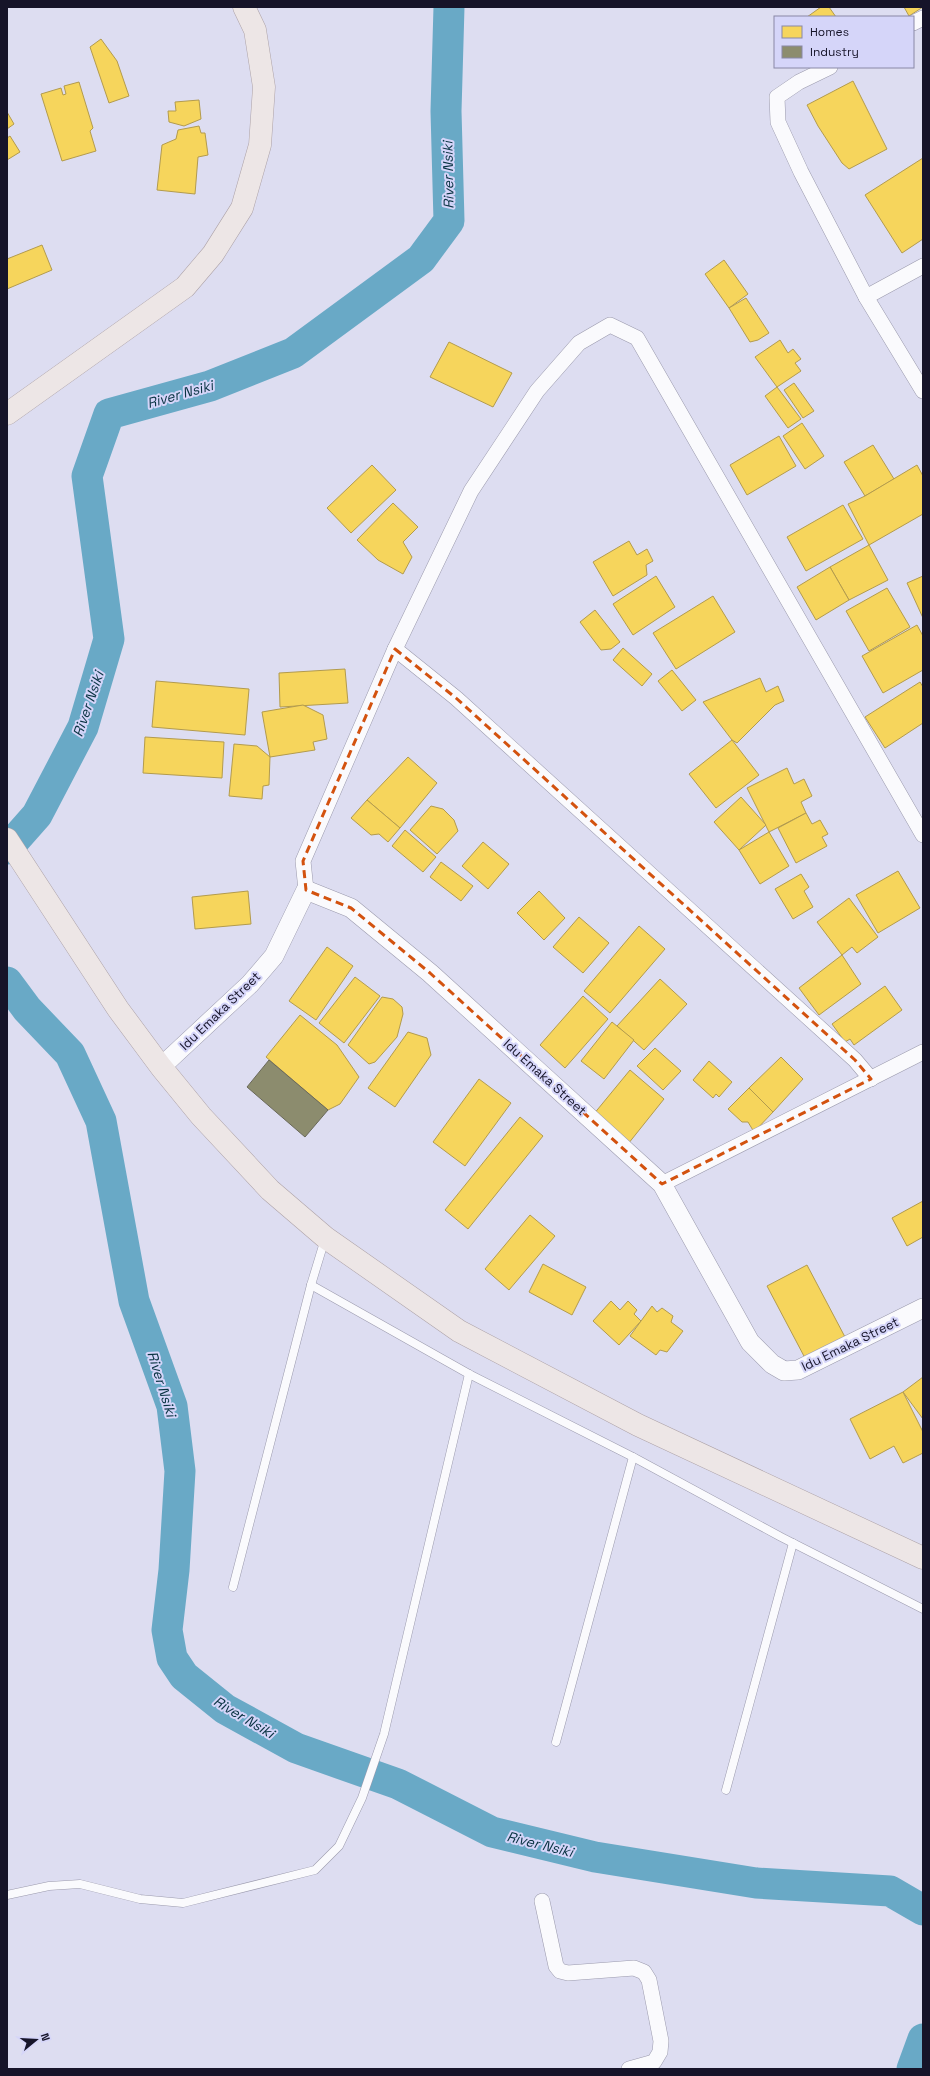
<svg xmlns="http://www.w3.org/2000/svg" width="930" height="2076" viewBox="0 0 930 2076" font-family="'Space Grotesk',sans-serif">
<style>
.homes{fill:#f6d55c;stroke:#b39b4d}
.industry{fill:#8c8c6e;stroke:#696859}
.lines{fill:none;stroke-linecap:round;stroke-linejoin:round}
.river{stroke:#69a9c6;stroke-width:31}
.service-casing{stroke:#9b9aad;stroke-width:9}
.minor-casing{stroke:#9b9aad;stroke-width:16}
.tertiary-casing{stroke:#9b9aad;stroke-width:20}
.primary-casing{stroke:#ada2a7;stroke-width:23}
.service{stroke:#fafafd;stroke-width:8}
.minor{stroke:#fafafd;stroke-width:15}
.tertiary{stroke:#fafafd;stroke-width:19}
.primary{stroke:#ede6e6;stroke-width:22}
.marked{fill:none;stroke:#d3520f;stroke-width:3;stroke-dasharray:8 5;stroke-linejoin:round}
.labels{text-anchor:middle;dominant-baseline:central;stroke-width:4;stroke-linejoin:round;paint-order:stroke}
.street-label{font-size:13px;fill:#161429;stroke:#d5d5f9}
.water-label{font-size:14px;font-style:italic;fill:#093342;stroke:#d5d5f9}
</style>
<rect width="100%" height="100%" fill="#ddddf1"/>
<g class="homes">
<polygon points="821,7 829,7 836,17 807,17"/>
<polygon points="904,7 923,7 909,16"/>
<polygon points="101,39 117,61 129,96 109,103 90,47"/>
<polygon points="853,81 887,149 849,169 842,163 818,126 807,105"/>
<polygon points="79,82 93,128 90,131 96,151 62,161 41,94 61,88 63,95 66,94 64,86"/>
<polygon points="199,100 201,119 184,126 169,122 168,111 176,111 175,102"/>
<polygon points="7,112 14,124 7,129"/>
<polygon points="199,126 201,133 205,133 208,155 198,157 195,194 157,190 162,145 176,139 178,130"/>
<polygon points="10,136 20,152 7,160 7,138"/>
<polygon points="923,158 923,239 902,253 865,195"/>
<polygon points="42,245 52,270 7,289 7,259"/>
<polygon points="724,260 748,294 729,308 705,274"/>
<polygon points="746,298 769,333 758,340 750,342 729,308"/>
<polygon points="780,340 788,353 793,349 801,359 795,363 801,371 777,387 755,357"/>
<polygon points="449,342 512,373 493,407 430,377"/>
<polygon points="794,383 814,411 803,418 784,390"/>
<polygon points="777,387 801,419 788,428 765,396"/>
<polygon points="802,423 824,456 805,469 783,436"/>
<polygon points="779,436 796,466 747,495 730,465"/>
<polygon points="873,445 894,479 865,496 844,462"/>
<polygon points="372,465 396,490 351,533 327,508"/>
<polygon points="917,465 923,476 923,514 869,545 848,504 865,496"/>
<polygon points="393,503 418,527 403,542 412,557 403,574 378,560 357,540"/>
<polygon points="843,505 863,539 806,571 787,537"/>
<polygon points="629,541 637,555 647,549 653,561 646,565 647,575 613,596 593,562"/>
<polygon points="869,545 888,580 849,600 830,567"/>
<polygon points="830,567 849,600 816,620 797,587"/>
<polygon points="656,576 675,607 633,635 613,604"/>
<polygon points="923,576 923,618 907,583"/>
<polygon points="887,588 910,627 869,651 846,611"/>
<polygon points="713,596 735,632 676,669 653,633"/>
<polygon points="595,610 620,642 611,649 601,650 580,622"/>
<polygon points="917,625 923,636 923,670 883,693 862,656"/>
<polygon points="623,648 652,674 642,686 613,660"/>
<polygon points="345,669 348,703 280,707 279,673"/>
<polygon points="672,670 696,700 682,711 658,681"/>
<polygon points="760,678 766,692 778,686 784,701 775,705 737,743 732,740 703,702"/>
<polygon points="156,681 249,689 245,735 152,727"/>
<polygon points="920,682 923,687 923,723 885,748 865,717"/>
<polygon points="303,705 323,715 327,739 313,742 315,750 270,757 262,712"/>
<polygon points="145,737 224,742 222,778 143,773"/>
<polygon points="732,740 759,775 716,808 689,774"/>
<polygon points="234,744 257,746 270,757 269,785 263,786 262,799 229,796"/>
<polygon points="408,757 437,783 400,828 367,800"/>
<polygon points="787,768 794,784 804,779 812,796 801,802 806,813 769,832 747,788"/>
<polygon points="741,797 766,825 739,850 714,822"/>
<polygon points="367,800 400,828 388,842 379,834 371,835 351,818"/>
<polygon points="431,806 443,809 454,820 458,831 437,854 410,830"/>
<polygon points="806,813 812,824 820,820 828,834 822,837 827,846 796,863 778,828"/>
<polygon points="405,830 436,857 423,872 392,846"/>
<polygon points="769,832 789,866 760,884 739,850"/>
<polygon points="483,842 509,864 488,889 462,866"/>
<polygon points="441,862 473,886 461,901 430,877"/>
<polygon points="898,871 920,908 878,933 856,895"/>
<polygon points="801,874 809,887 804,891 813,907 793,919 775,889"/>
<polygon points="248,891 251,924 195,929 192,897"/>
<polygon points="539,891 565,918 544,940 517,913"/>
<polygon points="849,898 878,937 857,953 852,947 842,955 817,922"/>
<polygon points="579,917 609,943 583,973 553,947"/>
<polygon points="639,926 665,949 610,1013 584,991"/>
<polygon points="327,947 353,966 316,1020 289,1001"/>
<polygon points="842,955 861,984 819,1015 799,988"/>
<polygon points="355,977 380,996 344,1043 319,1023"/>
<polygon points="660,979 687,1004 644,1050 617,1026"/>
<polygon points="885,986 902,1010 854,1045 850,1039 845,1042 832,1024"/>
<polygon points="583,996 608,1019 565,1068 540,1045"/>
<polygon points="382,997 393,999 402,1007 403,1014 397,1037 375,1062 369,1064 348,1045"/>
<polygon points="300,1015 337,1045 359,1077 340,1104 328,1110 266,1057"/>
<polygon points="612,1022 634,1040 604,1079 581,1061"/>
<polygon points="408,1032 427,1038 431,1055 395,1107 368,1088"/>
<polygon points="655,1048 681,1071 663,1090 637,1066"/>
<polygon points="781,1057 803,1079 773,1112 749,1088"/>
<polygon points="709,1061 732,1082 719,1097 716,1094 713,1098 693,1080"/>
<polygon points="630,1070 664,1099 628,1144 593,1115"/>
<polygon points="479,1079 511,1103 465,1166 433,1142"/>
<polygon points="749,1088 773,1112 754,1132 748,1122 742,1122 728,1109"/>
<polygon points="520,1117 543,1136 468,1229 445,1210"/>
<polygon points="923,1201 923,1237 907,1246 892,1218"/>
<polygon points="530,1215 555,1236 509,1290 485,1269"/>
<polygon points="543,1264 586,1287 572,1315 529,1292"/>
<polygon points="807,1265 845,1337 805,1358 767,1286"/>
<polygon points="611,1301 620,1310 628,1301 637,1310 634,1314 641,1321 619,1345 593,1321"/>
<polygon points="652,1306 657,1312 662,1308 673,1316 671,1322 683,1331 667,1352 660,1350 656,1355 630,1336"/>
<polygon points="923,1377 923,1419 903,1392"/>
<polygon points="903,1392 923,1432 923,1453 903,1463 894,1446 870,1459 850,1419"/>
</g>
<polygon class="industry" points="269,1060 328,1110 305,1137 247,1087"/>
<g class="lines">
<g class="river">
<polyline points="7,849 37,815 83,727 109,639 87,476 109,414 210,386 293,353 421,259 449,221 446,111 449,7"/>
<polyline points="7,982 27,1009 70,1054 101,1121 134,1301 172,1406 180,1471 174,1570 167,1630 172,1658 184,1676 225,1709 296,1748 398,1784 492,1832 595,1857 756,1883 890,1891 923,1910"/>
<polyline points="912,2069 923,2039"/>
</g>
<g class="service-casing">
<g id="service">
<polyline points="311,1285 469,1374 633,1457 781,1537 923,1609"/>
<polyline points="233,1587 311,1285 325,1239"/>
<polyline points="556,1742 633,1457"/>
<polyline points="726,1790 793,1543"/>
<polyline points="7,1895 49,1886 80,1884 140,1899 183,1903 315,1870 339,1846 362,1798 384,1734 469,1374"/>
</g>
</g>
<g class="minor-casing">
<g id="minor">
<polyline points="913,23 923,18"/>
<polyline points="830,67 799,82 777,97 778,122 801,172 866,297"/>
<polyline points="923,266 866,297 923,391"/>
<polyline points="395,649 471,491 537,391 579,343 610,325 637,338 923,835"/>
<polyline points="306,890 303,861 395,649 456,698 855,1060 871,1079"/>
<polyline points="662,1184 923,1052"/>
<polyline points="542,1901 556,1966 560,1971 568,1973 634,1968 644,1972 649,1980 661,2041 660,2052 654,2062 629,2069"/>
</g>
</g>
<g class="tertiary-casing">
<polyline id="tertiary" points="161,1067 250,984 274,956 306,890 351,908 430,973 662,1184 750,1342 772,1364 784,1371 798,1370 923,1308"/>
</g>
<g class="primary-casing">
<g id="primary">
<polyline points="7,414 185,287 213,254 242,208 260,145 264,87 255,30 244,7"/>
<polyline points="7,839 118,1009 161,1067 201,1116 270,1190 326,1238 459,1331 638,1425 923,1558"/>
</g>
</g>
<use href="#service" class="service"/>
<use href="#minor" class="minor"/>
<use href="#tertiary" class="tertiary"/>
<use href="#primary" class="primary"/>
</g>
<path class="marked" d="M395,649L456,698L855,1060L871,1079L662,1184L430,973L351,908L306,890L303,861Z"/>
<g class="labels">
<g class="street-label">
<text transform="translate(220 1011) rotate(-44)">Idu Emaka Street</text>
<text transform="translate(545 1077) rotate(42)">Idu Emaka Street</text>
<text transform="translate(850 1344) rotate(-26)">Idu Emaka Street</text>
</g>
<g class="water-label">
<text transform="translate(448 175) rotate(-91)">River Nsiki</text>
<text transform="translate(180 394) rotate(-16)">River Nsiki</text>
<text transform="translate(88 704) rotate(-71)">River Nsiki</text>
<text transform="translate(162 1384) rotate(73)">River Nsiki</text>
<text transform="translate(244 1717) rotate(31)">River Nsiki</text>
<text transform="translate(540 1844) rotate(14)">River Nsiki</text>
</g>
</g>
<rect width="930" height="2076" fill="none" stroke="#161429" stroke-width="16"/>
<rect x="774" y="16" width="140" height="52" fill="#d5d5f9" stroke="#8988a6"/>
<rect x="782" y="26" width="20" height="12" fill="#f6d55c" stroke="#8988a6"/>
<text x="810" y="36" font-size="12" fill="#161429">Homes</text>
<rect x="782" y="46" width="20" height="12" fill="#8c8c6e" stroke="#8988a6"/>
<text x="810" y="56" font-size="12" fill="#161429">Industry</text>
<g transform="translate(36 2040) rotate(72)" stroke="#d5d5f9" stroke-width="3" paint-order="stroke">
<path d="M0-3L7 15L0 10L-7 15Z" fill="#161429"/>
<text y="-6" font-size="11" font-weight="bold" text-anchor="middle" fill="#161429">N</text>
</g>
</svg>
